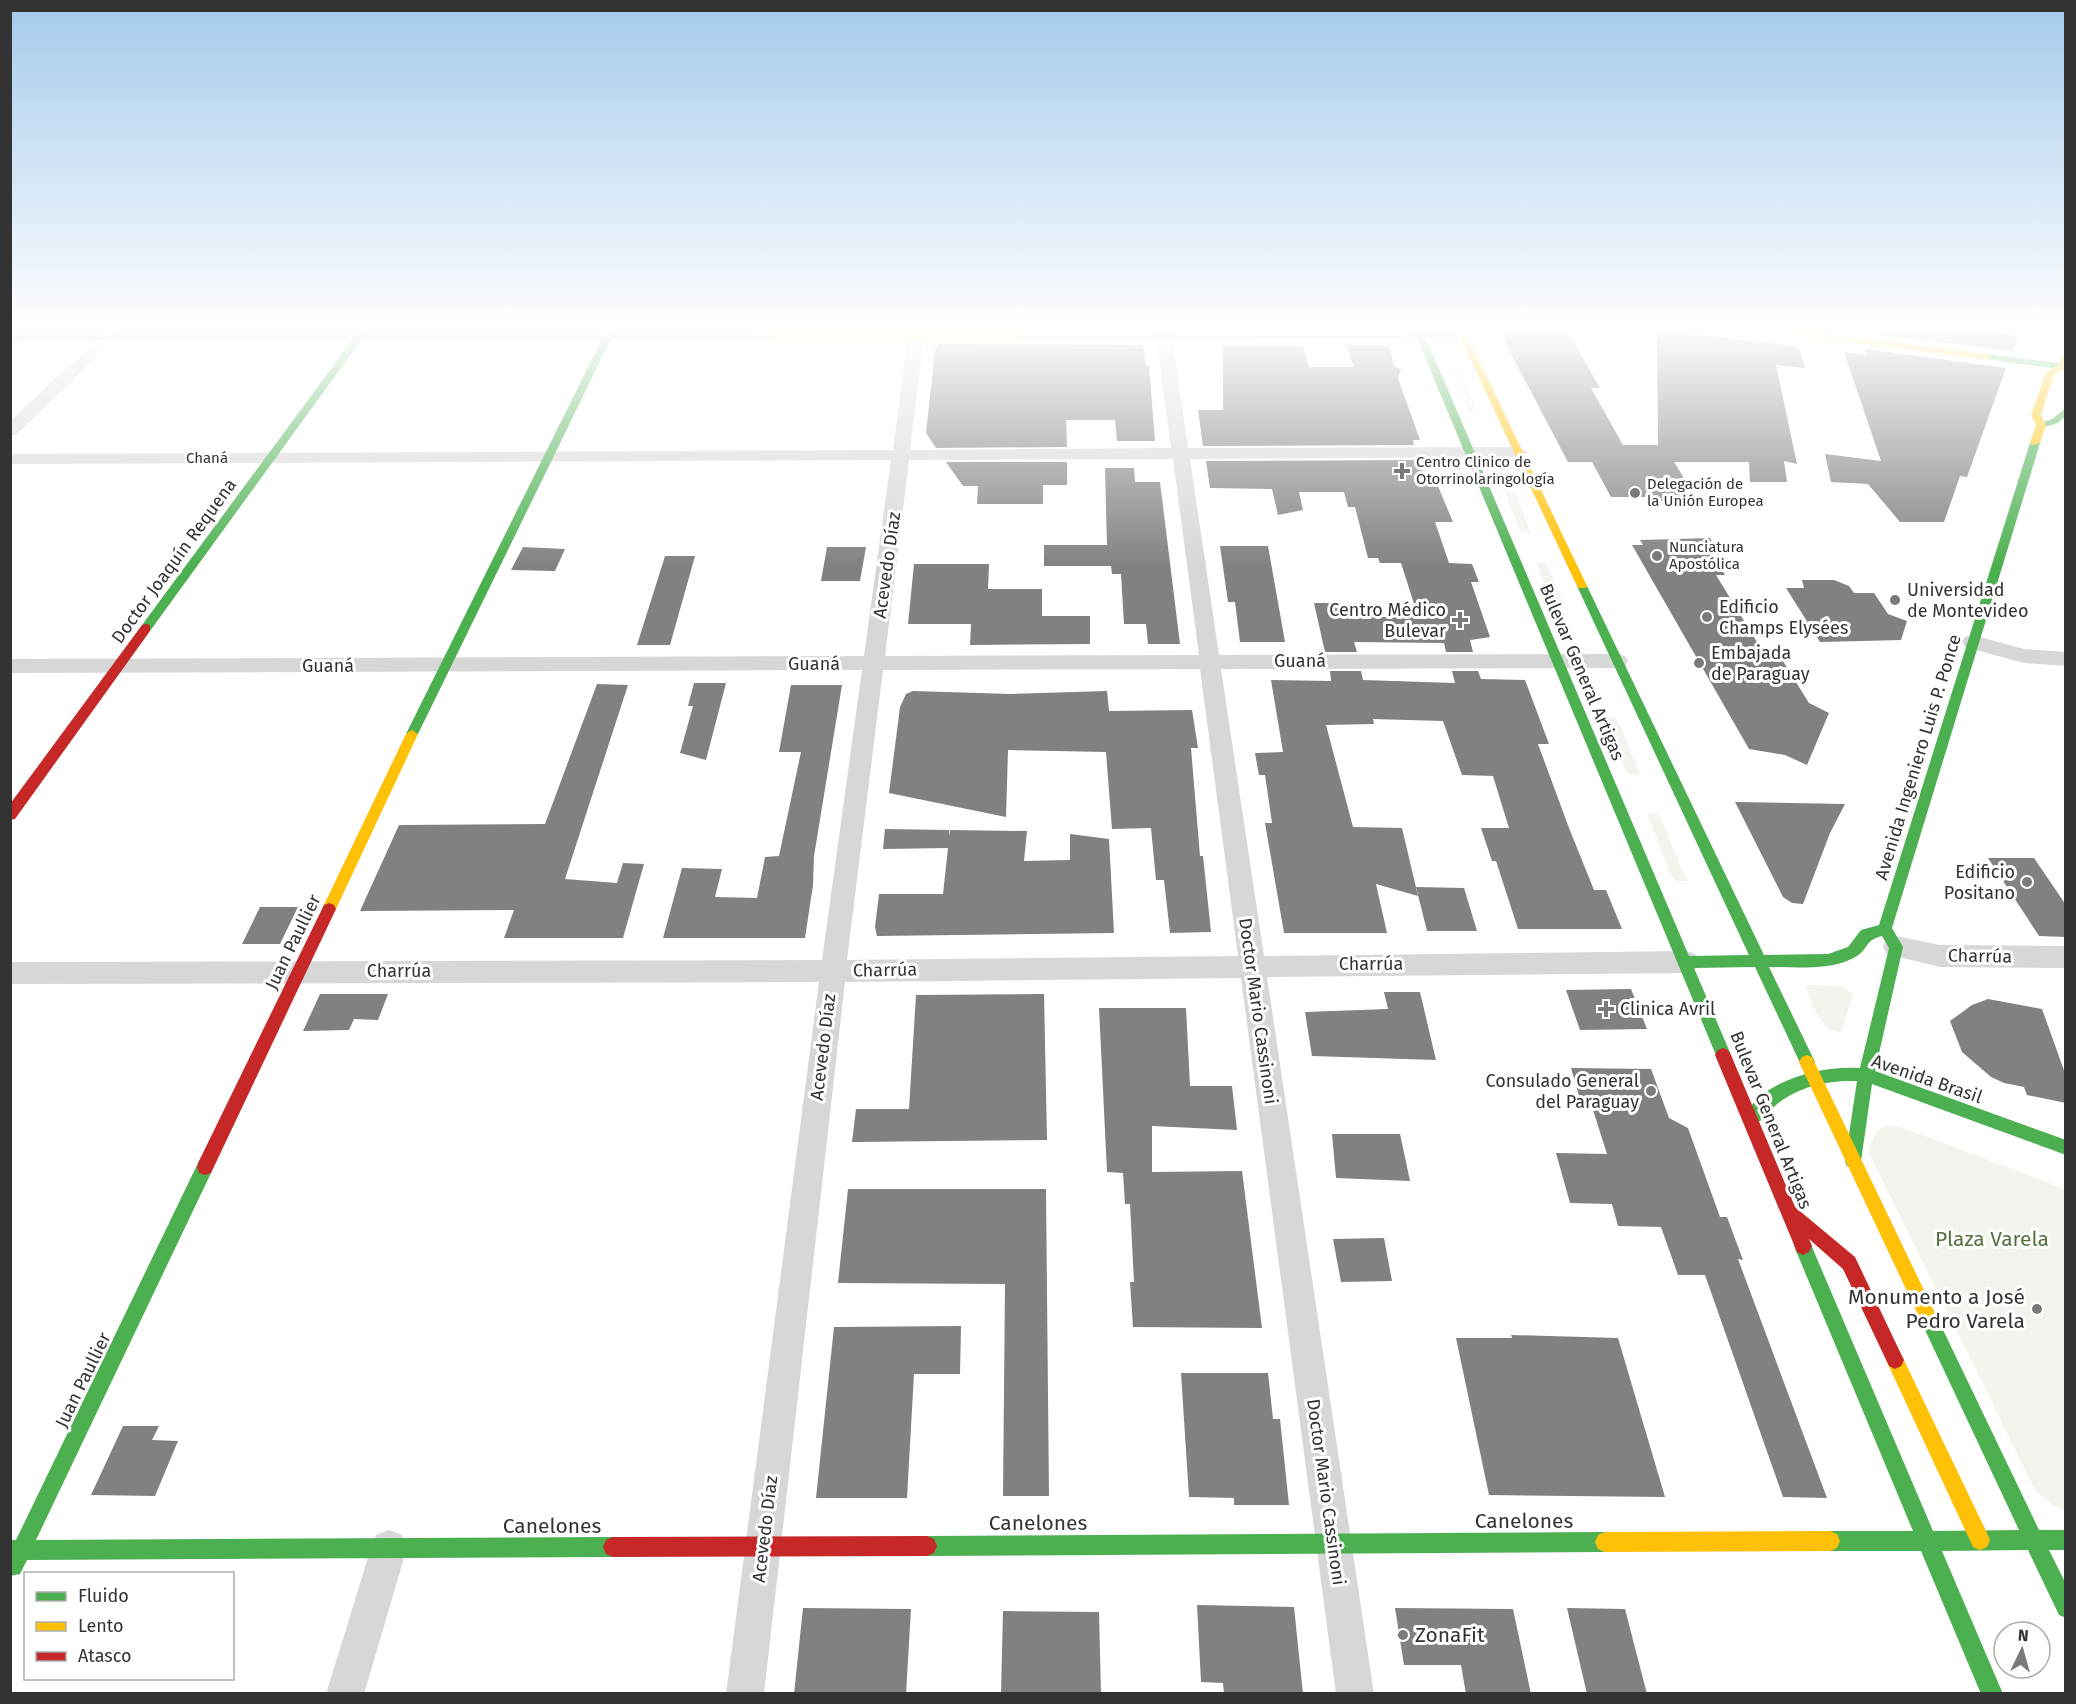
<svg xmlns="http://www.w3.org/2000/svg" width="2076" height="1704" viewBox="0 0 2076 1704" font-family="'Fira Sans',sans-serif">
<style>
.green{fill:#f1f5ed}
.building{fill:#818181}
.lines{fill:none;stroke-linecap:round;stroke-linejoin:round}
.street{fill:#d7d7d7;fill-rule:evenodd}
.fast{fill:#4caf50;fill-rule:evenodd}
.slow{fill:#ffc107;fill-rule:evenodd}
.jam{fill:#c62828;fill-rule:evenodd}
.poi-dot{fill:#7a7a7a;stroke:#fff;stroke-width:2}
.labels{text-anchor:middle;dominant-baseline:central;stroke-width:6;stroke-linejoin:round;paint-order:stroke}
.far-street-label{font-size:15px;fill:#333;stroke:#fff}
.far-poi-label{font-size:15px;fill:#333;stroke:#fff;text-anchor:start}
.street-label{font-size:18px;fill:#333;stroke:#fff}
.poi-label{font-size:18px;fill:#333;stroke:#fff;text-anchor:start}
.near-park-label{font-size:21px;fill:#56703f;stroke:#fff}
.near-poi-label{font-size:21px;fill:#333;stroke:#fff;text-anchor:end}
.near-street-label{font-size:21px;fill:#333;stroke:#fff}
</style>
<rect width="100%" height="100%" fill="#fff"/>
<g class="green">
<polygon points="1449,365 1459,367 1479,415 1469,413"/>
<polygon points="1504,490 1515,493 1531,533 1520,531"/>
<polygon points="1537,563 1545,563 1548,567 1565,608 1556,608 1553,605"/>
<polygon points="1605,717 1614,717 1618,721 1640,775 1630,775 1626,771"/>
<polygon points="1647,814 1657,814 1661,819 1687,881 1676,881 1672,877"/>
<path d="M1810,985L1841,986L1853,995L1841,1032C1819,1032 1813,1003 1805,986Z"/>
<polygon points="1887,1126 1901,1127 1925,1136 2065,1189 2065,1512 2048,1502 2035,1490 1868,1151 1877,1130"/>
</g>
<g class="building">
<polygon points="1498,329 1566,329 1600,388 1591,388 1623,445 1658,445 1657,329 1799,347 1805,368 1776,365 1797,464 1784,461 1787,482 1750,482 1749,462 1674,462 1687,483 1680,483 1691,501 1661,501 1659,497 1611,497 1592,462 1568,462"/>
<polygon points="1859,329 1986,329 2018,336 2013,351 1859,332"/>
<polygon points="939,344 1143,345 1146,366 1149,366 1155,441 1117,441 1115,420 1066,420 1067,447 936,448 926,433 935,350"/>
<polygon points="1346,345 1382,345 1390,348 1394,366 1401,369 1398,378 1420,440 1413,440 1414,445 1203,446 1198,410 1223,410 1223,346 1303,346 1309,367 1354,367"/>
<polygon points="1865,349 2006,368 1967,477 1960,476 1944,522 1900,522 1868,484 1831,482 1825,454 1881,461 1844,352 1867,355"/>
<polygon points="1419,460 1426,479 1435,479 1453,522 1435,522 1449,563 1472,564 1479,582 1471,582 1490,637 1470,640 1473,652 1446,652 1444,643 1354,642 1357,652 1325,652 1314,603 1342,603 1345,617 1408,617 1404,607 1415,607 1401,563 1380,563 1378,558 1368,558 1355,507 1348,507 1344,492 1299,492 1303,510 1278,515 1272,489 1210,488 1206,461"/>
<polygon points="946,462 1067,462 1067,485 1043,485 1043,504 977,504 978,486 963,486"/>
<polygon points="1105,468 1134,468 1135,482 1160,482 1180,644 1148,644 1146,624 1124,624 1121,574 1112,574 1111,566 1044,566 1044,545 1107,545"/>
<polygon points="1710,538 1723,560 1716,560 1725,575 1716,575 1760,647 1765,647 1772,659 1781,658 1809,703 1829,713 1807,765 1785,755 1749,749 1632,545 1643,545 1640,540"/>
<polygon points="1220,546 1268,546 1285,642 1240,642 1235,602 1228,602"/>
<polygon points="523,547 565,549 555,571 511,570"/>
<polygon points="827,547 866,547 860,581 821,581"/>
<polygon points="665,556 695,556 670,645 637,645"/>
<polygon points="914,564 989,564 988,589 1042,589 1042,616 1090,616 1090,644 970,645 971,624 908,624"/>
<polygon points="1802,580 1834,580 1849,586 1854,593 1874,593 1888,614 1907,621 1901,640 1820,642 1786,588 1804,588"/>
<polygon points="1330,671 1361,671 1363,680 1455,683 1452,671 1478,671 1481,679 1525,680 1549,744 1538,744 1569,828 1594,890 1606,890 1622,929 1518,929 1496,861 1492,861 1481,828 1509,828 1493,776 1462,775 1443,721 1373,719 1374,724 1326,725 1353,827 1402,828 1418,896 1376,884 1387,933 1284,933 1265,823 1272,823 1265,775 1259,775 1255,753 1283,752 1271,680 1331,681"/>
<polygon points="694,683 726,683 706,760 680,753 693,706 688,706"/>
<polygon points="597,684 628,685 565,879 617,883 623,863 644,864 623,938 504,938 514,910 360,911 399,825 545,824"/>
<polygon points="791,685 842,685 814,856 813,885 805,938 663,938 682,868 722,869 715,897 757,898 765,857 779,856 801,752 779,752"/>
<polygon points="913,691 1010,694 1107,691 1109,711 1192,710 1198,748 1191,748 1200,856 1203,856 1211,932 1170,933 1164,880 1156,880 1151,828 1112,829 1106,752 1008,750 1006,817 889,793 900,707 906,694"/>
<polygon points="1735,802 1845,804 1830,833 1803,904 1792,903 1783,897"/>
<polygon points="885,829 949,830 949,836 950,830 1027,831 1024,861 1070,860 1070,834 1109,839 1114,933 877,936 875,927 879,894 943,894 948,848 883,849"/>
<polygon points="1988,858 2034,858 2066,905 2066,937 2039,936"/>
<polygon points="1416,887 1464,888 1477,931 1427,931"/>
<polygon points="260,907 298,907 280,944 242,944"/>
<polygon points="1631,989 1647,1029 1580,1030 1566,990"/>
<polygon points="1384,992 1420,992 1436,1060 1312,1056 1305,1012 1388,1009"/>
<polygon points="320,994 388,994 378,1020 354,1019 349,1030 303,1031"/>
<polygon points="1044,994 1047,1140 852,1142 856,1109 909,1109 916,995"/>
<polygon points="1988,999 2042,1009 2066,1076 2066,1103 2027,1095 2024,1087 2004,1083 1991,1077 1962,1052 1950,1021 1972,1005"/>
<polygon points="1099,1008 1186,1008 1190,1086 1232,1086 1237,1130 1152,1126 1152,1172 1242,1171 1262,1328 1133,1327 1130,1282 1134,1282 1130,1204 1125,1204 1123,1173 1107,1172"/>
<polygon points="1571,1068 1651,1069 1669,1118 1688,1128 1720,1217 1727,1217 1743,1260 1738,1259 1827,1498 1783,1497 1705,1275 1678,1275 1661,1227 1618,1226 1612,1204 1570,1203 1556,1153 1607,1154 1593,1110 1583,1110"/>
<polygon points="1332,1134 1400,1134 1410,1181 1336,1178"/>
<polygon points="848,1189 1046,1189 1049,1496 1003,1496 1005,1284 838,1283"/>
<polygon points="1384,1238 1392,1281 1341,1282 1333,1239"/>
<polygon points="961,1326 960,1374 914,1374 907,1498 816,1498 834,1327"/>
<polygon points="1511,1335 1618,1338 1665,1497 1489,1495 1456,1338 1512,1338"/>
<polygon points="1181,1373 1268,1373 1273,1419 1280,1419 1289,1505 1234,1505 1234,1498 1189,1497"/>
<polygon points="123,1426 159,1426 152,1440 178,1441 155,1496 91,1495"/>
<polygon points="1197,1605 1294,1607 1303,1694 1224,1694 1223,1683 1201,1682"/>
<polygon points="803,1608 911,1609 906,1694 794,1694"/>
<polygon points="1395,1608 1513,1609 1531,1694 1466,1694 1461,1665 1404,1665"/>
<polygon points="1567,1608 1625,1609 1647,1694 1587,1694"/>
<polygon points="1003,1611 1099,1612 1101,1694 1001,1694"/>
</g>
<g class="lines">
<g class="street">
<polygon points="108,329 125,329 16,435 10,436 10,421"/>
<path d="M909,329H925L910,450L1171,448L1155,329H1171L1188,448L1519,447L1528,452L1519,457L1190,459L1219,655L1618,654L1625,656L1628,661L1625,666L1618,668L1221,669L1264,956L1686,951L1695,954L1699,962L1695,970L1686,973L1267,977L1374,1694H1336L1241,978L845,982L764,1694H726L819,982L10,984V962L822,960L862,670L10,673V659L864,656L891,460L10,464V454L893,450ZM1173,459L1199,655L885,656L909,460ZM1200,669L1238,956L847,960L883,670Z"/>
<polygon points="1972,635 2024,649 2066,652 2066,666 2024,663 1965,647 1962,642 1965,637"/>
<polygon points="1896,936 1940,945 2066,946 2066,968 1940,967 1887,954 1883,947 1887,940"/>
<polygon points="389,1530 402,1535 407,1548 364,1694 326,1694 371,1548 376,1535"/>
</g>
<g class="fast">
<polygon points="361,329 369,329 366,334 604,334 607,329 615,329 613,334 772,333 776,336 772,339 611,339 418,734 412,738 406,734 602,339 362,339 150,631 142,631 142,625 353,339 10,340 10,334 357,334"/>
<path d="M1414,329H1422L1424,333L1463,332L1467,335L1463,338H1426L1689,956L1749,955L1577,586L1578,584H1586L1587,586L1764,955L1828,954L1848,947L1861,930L1879,925L2030,443L2038,441L2040,443L1892,928L1903,947L1875,1071L2066,1140V1155L1872,1084L1861,1161L1859,1166L1853,1169L1847,1166L1845,1161L1857,1081C1828,1080 1799,1086 1776,1105C1768,1112 1761,1123 1751,1126L1745,1124L1743,1119C1760,1080 1822,1065 1860,1068L1889,948L1882,936C1865,940 1869,948 1857,956C1833,971 1797,967 1769,967L1815,1062L1812,1067L1807,1069L1802,1067L1755,967L1694,968L1731,1055L1728,1060L1723,1062L1718,1060L1417,338L1017,339L1013,336L1017,333H1415Z"/>
<polygon points="1987,354 2066,364 2066,370 1984,359 1984,355"/>
<polygon points="2066,408 2066,416 2058,423 2041,428 2036,425 2052,419"/>
<polygon points="205,1159 211,1161 213,1167 211,1173 36,1540 613,1537 620,1540 623,1547 620,1554 613,1557 27,1560 20,1574 10,1576 10,1540 16,1540 199,1161"/>
<polygon points="1803,1237 1809,1240 1933,1531 2019,1530 1918,1315 1921,1309 1927,1306 1933,1309 2039,1530 2066,1530 2066,1550 2049,1550 2066,1584 2066,1618 2059,1615 2028,1550 1942,1551 2003,1694 1981,1694 1921,1551 1830,1551 1823,1548 1820,1541 1823,1534 1830,1531 1913,1531 1794,1246 1797,1240"/>
<polygon points="1605,1532 1612,1535 1615,1542 1612,1549 1605,1552 927,1556 920,1553 917,1546 920,1539 927,1536"/>
</g>
<g class="slow">
<polygon points="1456,329 1464,329 1587,586 1586,588 1578,588 1577,586"/>
<polygon points="1768,329 1791,329 1987,354 1991,357 1987,360 1772,332"/>
<polygon points="1017,333 1020,334 1020,338 772,339 768,336 772,333"/>
<polygon points="2066,354 2066,368 2054,374 2041,415 2046,425 2040,443 2032,445 2030,443 2036,425 2031,415 2046,372 2058,365 2062,357"/>
<polygon points="412,730 418,734 336,909 334,913 324,913 322,909 406,734"/>
<polygon points="1807,1055 1812,1057 1933,1309 1936,1315 1933,1321 1927,1324 1921,1321 1799,1062 1802,1057"/>
<polygon points="1895,1351 1901,1354 1987,1533 1990,1540 1987,1547 1980,1550 1973,1547 1886,1360 1889,1354"/>
<polygon points="1830,1531 1837,1534 1840,1541 1837,1548 1830,1551 1605,1552 1598,1549 1595,1542 1598,1535 1605,1532"/>
</g>
<g class="jam">
<polygon points="146,624 150,625 150,631 15,819 10,820 10,804 142,625"/>
<polygon points="329,903 334,905 336,909 211,1173 205,1175 199,1173 197,1167 199,1161 322,909 324,905"/>
<polygon points="1723,1048 1728,1050 1731,1055 1795,1207 1855,1257 1901,1354 1904,1360 1901,1366 1895,1369 1889,1366 1843,1269 1809,1239 1812,1246 1809,1252 1803,1255 1797,1252 1715,1055 1718,1050"/>
<polygon points="927,1536 934,1539 937,1546 934,1553 927,1556 613,1557 606,1554 603,1547 606,1540 613,1537"/>
</g>
</g>
<linearGradient id="sky" x2="0" y2="1"><stop stop-color="#a3caec"/><stop offset="0.58" stop-color="#fff"/><stop offset="1" stop-color="#fff" stop-opacity="0"/></linearGradient>
<rect width="2076" height="567" fill="url(#sky)"/>
<g class="poi-dot">
<path d="M1399 462h6v6h6v6h-6v6h-6v-6h-6v-6h6z"/>
<circle cx="1635" cy="493" r="6"/>
<circle cx="1657" cy="556" r="6"/>
<circle cx="1895" cy="600" r="6"/>
<circle cx="1707" cy="617" r="6"/>
<path d="M1457 611h6v6h6v6h-6v6h-6v-6h-6v-6h6z"/>
<circle cx="1699" cy="663" r="6"/>
<circle cx="2027" cy="882" r="6"/>
<path d="M1603 1000h6v6h6v6h-6v6h-6v-6h-6v-6h6z"/>
<circle cx="1651" cy="1091" r="6"/>
<circle cx="2037" cy="1309" r="6"/>
<circle cx="1403" cy="1635" r="6"/>
</g>
<g class="labels">
<g class="far-street-label">
<text x="207" y="458">Chaná</text>
</g>
<g class="far-poi-label">
<text x="1416" y="462">Centro Clinico de<tspan x="1416" dy="17">Otorrinolaringología</tspan></text>
<text x="1647" y="484">Delegación de<tspan x="1647" dy="17">la Unión Europea</tspan></text>
<text x="1669" y="547">Nunciatura<tspan x="1669" dy="17">Apostólica</tspan></text>
</g>
<g class="street-label">
<text transform="translate(174 561) rotate(-54)">Doctor Joaquín Requena</text>
<text transform="translate(887 565) rotate(-82)">Acevedo Díaz</text>
<text x="1300" y="661">Guaná</text>
<text x="814" y="664">Guaná</text>
<text x="328" y="666">Guaná</text>
<text transform="translate(1582 672) rotate(67)">Bulevar General Artigas</text>
<text transform="translate(1918 757) rotate(-73)">Avenida Ingeniero Luis P. Ponce</text>
<text transform="translate(293 942) rotate(-64)">Juan Paullier</text>
<text transform="translate(1980 956) rotate(1)">Charrúa</text>
<text x="1371" y="964">Charrúa</text>
<text transform="translate(885 970) rotate(-1)">Charrúa</text>
<text x="399" y="971">Charrúa</text>
<text transform="translate(1258 1011) rotate(82)">Doctor Mario Cassinoni</text>
<text transform="translate(823 1047) rotate(-83)">Acevedo Díaz</text>
<text transform="translate(1927 1079) rotate(19)">Avenida Brasil</text>
<text transform="translate(1771 1120) rotate(68)">Bulevar General Artigas</text>
<text transform="translate(83 1380) rotate(-64)">Juan Paullier</text>
<text transform="translate(1326 1492) rotate(82)">Doctor Mario Cassinoni</text>
<text transform="translate(765 1529) rotate(-83)">Acevedo Díaz</text>
</g>
<g class="poi-label">
<text x="1907" y="590">Universidad<tspan x="1907" dy="21">de Montevideo</tspan></text>
<text x="1719" y="607">Edificio<tspan x="1719" dy="21">Champs Elysées</tspan></text>
<text x="1446" y="610" text-anchor="end">Centro Médico<tspan x="1446" dy="21">Bulevar</tspan></text>
<text x="1711" y="653">Embajada<tspan x="1711" dy="21">de Paraguay</tspan></text>
<text x="2015" y="872" text-anchor="end">Edificio<tspan x="2015" dy="21">Positano</tspan></text>
<text x="1620" y="1009">Clinica Avril</text>
<text x="1639" y="1081" text-anchor="end">Consulado General<tspan x="1639" dy="21">del Paraguay</tspan></text>
</g>
<g class="near-park-label">
<text x="1992" y="1239">Plaza Varela</text>
</g>
<g class="near-poi-label">
<text x="2025" y="1297">Monumento a José<tspan x="2025" dy="24">Pedro Varela</tspan></text>
<text x="1415" y="1635" text-anchor="start">ZonaFit</text>
</g>
<g class="near-street-label">
<text x="1524" y="1521">Canelones</text>
<text x="1038" y="1523">Canelones</text>
<text x="552" y="1526">Canelones</text>
</g>
</g>
<rect width="2076" height="1704" fill="none" stroke="#333333" stroke-width="24"/>
<rect x="24" y="1572" width="210" height="108" fill="#ffffff" stroke="#adadad" stroke-width="1.5"/>
<rect x="36" y="1592" width="30" height="9" fill="#4caf50" stroke="#adadad" stroke-width="1.5"/>
<text x="78" y="1602" font-size="18" fill="#333333">Fluido</text>
<rect x="36" y="1622" width="30" height="9" fill="#ffc107" stroke="#adadad" stroke-width="1.5"/>
<text x="78" y="1632" font-size="18" fill="#333333">Lento</text>
<rect x="36" y="1652" width="30" height="9" fill="#c62828" stroke="#adadad" stroke-width="1.5"/>
<text x="78" y="1662" font-size="18" fill="#333333">Atasco</text>
<g transform="translate(2022 1650) rotate(5)"><circle r="28" fill="#ffffff" stroke="#adadad" stroke-width="1.5"/>
<path d="M0-4.5L10 22L0 15L-10 22Z" fill="#7a7a7a"/>
<text y="-9" font-size="16" font-weight="bold" text-anchor="middle" fill="#333333">N</text>
</g>
</svg>
